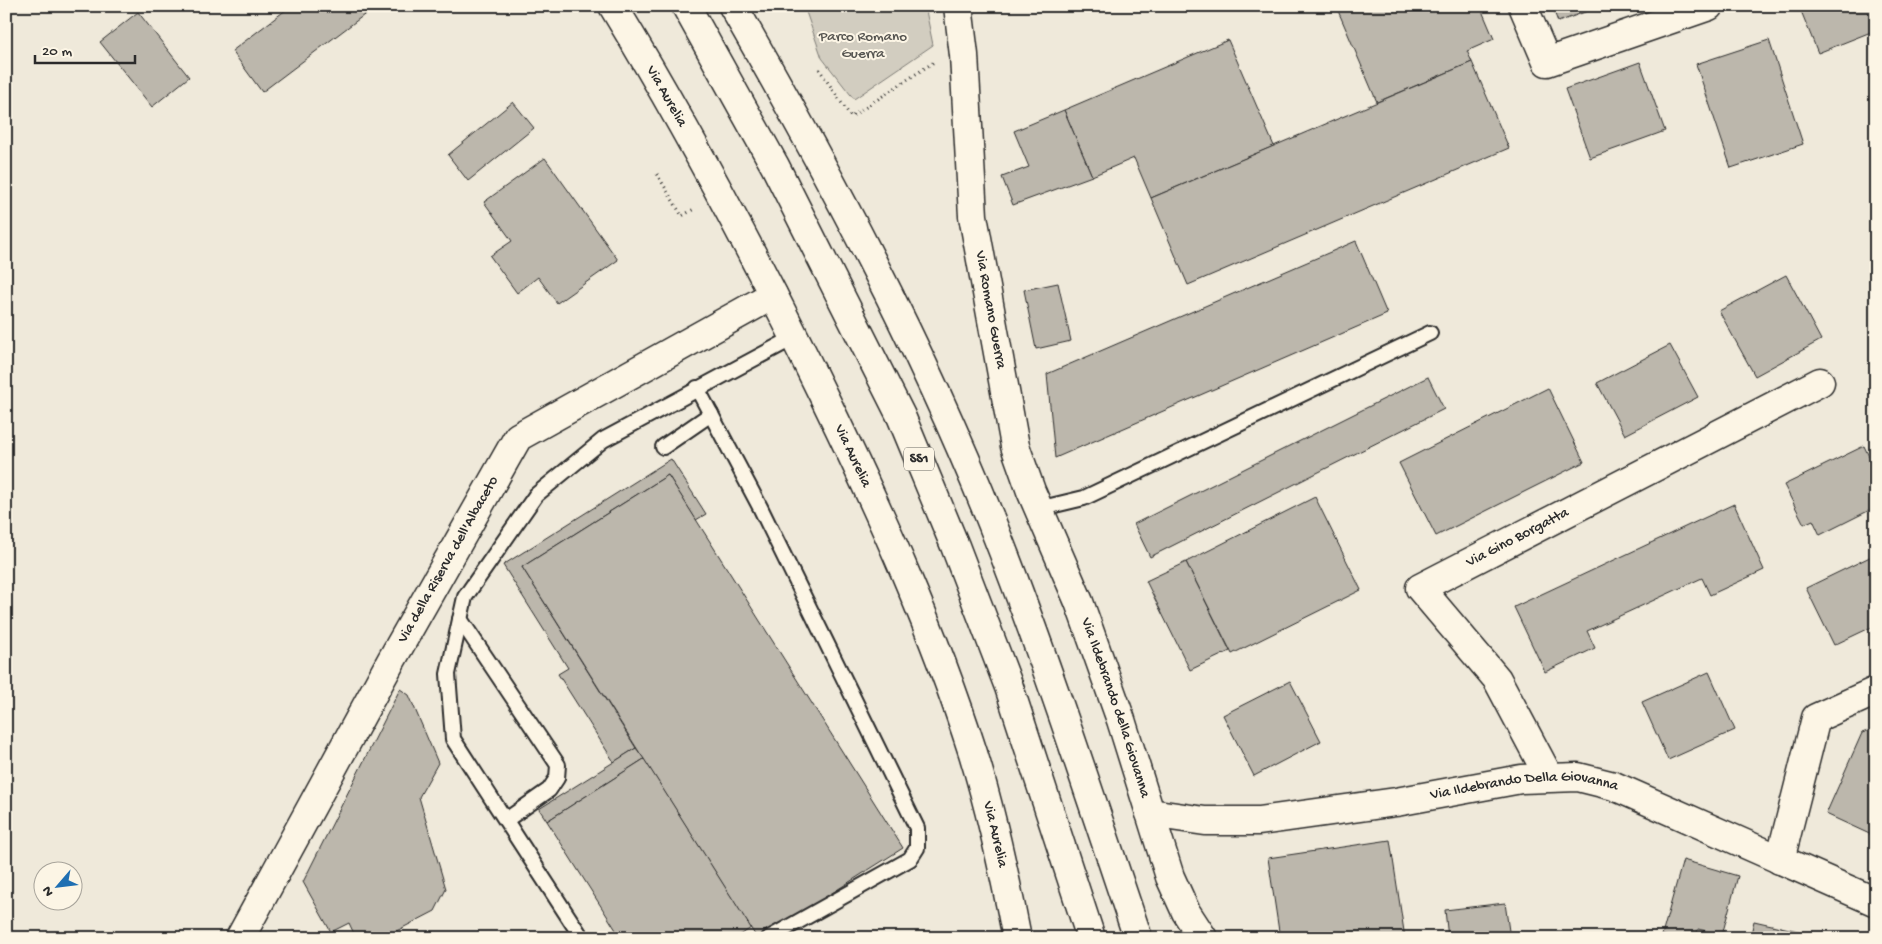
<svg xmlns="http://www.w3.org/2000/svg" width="1882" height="944" viewBox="0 0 1882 944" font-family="'Gochi Hand',sans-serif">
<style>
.green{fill:#d2cdc0;stroke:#7e7c76}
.building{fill:#bcb7ac;stroke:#2b2b2b}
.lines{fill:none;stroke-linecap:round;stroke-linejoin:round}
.lane-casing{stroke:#2b2b2b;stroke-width:18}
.street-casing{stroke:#2b2b2b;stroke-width:31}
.secondary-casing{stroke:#2b2b2b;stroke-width:31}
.highway-casing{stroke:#2b2b2b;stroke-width:31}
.path{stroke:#2b2b2b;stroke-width:3;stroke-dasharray:1 4;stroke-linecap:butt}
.lane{stroke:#fcf5e5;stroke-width:14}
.street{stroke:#fcf5e5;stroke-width:28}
.secondary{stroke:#fcf5e5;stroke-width:28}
.highway{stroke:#fcf5e5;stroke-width:28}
.labels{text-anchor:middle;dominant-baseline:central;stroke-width:4;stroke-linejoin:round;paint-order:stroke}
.shield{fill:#fcf5e5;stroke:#6a6863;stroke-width:1}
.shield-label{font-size:14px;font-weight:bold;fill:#2b2b2b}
.park-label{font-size:15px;fill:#555450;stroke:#fcf5e5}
.street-label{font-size:15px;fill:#2b2b2b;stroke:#fcf5e5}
</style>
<rect width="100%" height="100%" fill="#efe9da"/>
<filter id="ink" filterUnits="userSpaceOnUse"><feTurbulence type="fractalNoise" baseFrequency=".02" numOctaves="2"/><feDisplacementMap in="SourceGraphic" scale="10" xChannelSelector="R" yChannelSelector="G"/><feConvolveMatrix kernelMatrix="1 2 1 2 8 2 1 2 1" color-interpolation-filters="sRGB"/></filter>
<g filter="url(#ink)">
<polygon class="green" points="804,6 925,6 933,45 854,99 822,58"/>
<g class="building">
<polygon points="291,6 376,6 262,92 232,51"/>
<polygon points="1336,6 1480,6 1494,39 1467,51 1472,62 1377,102"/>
<polygon points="1552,6 1601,6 1558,22"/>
<polygon points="1799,6 1876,6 1876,30 1818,53"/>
<polygon points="138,12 189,77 152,107 100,42"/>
<polygon points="1228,40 1274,146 1151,198 1134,158 1092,176 1064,110"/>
<polygon points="1769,40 1803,144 1731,168 1696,64"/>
<polygon points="1472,62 1509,148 1188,285 1151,198"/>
<polygon points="1640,62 1665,131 1590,158 1565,89"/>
<polygon points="513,102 534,128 468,181 448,155"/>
<polygon points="1064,110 1092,176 1013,205 1002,177 1029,167 1014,131"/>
<polygon points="545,158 618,260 557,303 538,277 517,293 490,256 512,241 484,202"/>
<polygon points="1356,241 1387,314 1055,458 1047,374"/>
<polygon points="1786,275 1821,340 1755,376 1719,311"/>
<polygon points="1058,283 1071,341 1036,349 1024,290"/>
<polygon points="1670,345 1698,397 1625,435 1597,383"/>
<polygon points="1428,377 1444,409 1150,557 1134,524"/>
<polygon points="1548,388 1584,462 1436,536 1399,463"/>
<polygon points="1864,446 1876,471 1876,507 1820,535 1813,520 1804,524 1784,485"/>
<polygon points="671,459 706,514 696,520 668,475 522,567 636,748 614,762 558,674 568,668 503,565"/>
<polygon points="668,475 903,848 761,938 757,938 522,567"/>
<polygon points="1315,497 1361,590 1232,654 1186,562"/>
<polygon points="1734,504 1764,570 1710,595 1702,578 1587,631 1595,648 1545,672 1514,607"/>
<polygon points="1876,554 1876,625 1834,645 1806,588"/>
<polygon points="1186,562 1230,651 1190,670 1146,581"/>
<polygon points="1709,672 1735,730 1668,760 1642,702"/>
<polygon points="1290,681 1321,741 1254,776 1223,715"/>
<polygon points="400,689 409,695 438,763 419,797 446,889 435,911 383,938 356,938 349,923 331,932 303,882"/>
<polygon points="1876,728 1876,837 1826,814 1862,733"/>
<polygon points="636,748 644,759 547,821 539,809"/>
<polygon points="644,759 751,928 736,938 621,938 547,821"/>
<polygon points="1390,840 1405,938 1280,938 1268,858"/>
<polygon points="1683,860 1738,876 1722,935 1698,929 1696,938 1672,938 1662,935"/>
<polygon points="1505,903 1510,938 1448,938 1445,910"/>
<polygon points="1754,921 1807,933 1806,938 1750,938"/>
</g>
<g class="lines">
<g class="lane-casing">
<g id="lane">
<polyline points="697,388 760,507 917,828 917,848 910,859 769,938"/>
<polyline points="663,447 711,414"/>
<polyline points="1038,509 1084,498 1430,333"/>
<polyline points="460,619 558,765 557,778 549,790 506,820"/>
<polyline points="582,938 453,739 448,674 465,597 536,495 603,440 795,337"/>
</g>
</g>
<g class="street-casing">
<g id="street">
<polyline points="1523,6 1547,62 1709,6"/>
<path id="s1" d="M1549,777L1497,679L1420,588L1820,382"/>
<path id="s2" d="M1150,813L1205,821H1259L1396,802L1521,779L1578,777L1614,786L1876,902"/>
<polyline points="1780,860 1816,718 1876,691"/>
<path id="s3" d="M240,938L391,661L518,437L773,295"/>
</g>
</g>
<g class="secondary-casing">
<g id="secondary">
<path id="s4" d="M613,6C690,133 760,265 825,399C881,514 934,631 973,753C992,814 1005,876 1017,938"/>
<path id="s5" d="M958,6L964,55L973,216L1015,446L1031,491L1079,602L1121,720L1170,877L1186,912L1203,938"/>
</g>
</g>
<g class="highway-casing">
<g id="highway">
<polyline points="686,6 775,166 901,416 955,546 1009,687 1091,938"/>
<path d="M733,6C828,172 921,345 992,523C1046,659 1091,799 1138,938"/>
</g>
</g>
<g class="path">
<polyline points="819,69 851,117 934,62"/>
<polyline points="657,174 682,216 694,209"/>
</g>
<use href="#lane" class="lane"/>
<use href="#street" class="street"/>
<use href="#secondary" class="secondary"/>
<use href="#highway" class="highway"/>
</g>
</g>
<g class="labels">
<rect class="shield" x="904" y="447.5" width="30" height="23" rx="4"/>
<g class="shield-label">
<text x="919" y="459">SS1</text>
</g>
<g class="park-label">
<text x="863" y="37">Parco Romano<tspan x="863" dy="17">Guerra</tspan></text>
</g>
<g class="street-label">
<text stroke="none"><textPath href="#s4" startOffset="105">Via Aurelia</textPath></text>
<text stroke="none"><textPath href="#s5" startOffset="306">Via Romano Guerra</textPath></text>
<text stroke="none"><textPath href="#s4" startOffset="510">Via Aurelia</textPath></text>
<text stroke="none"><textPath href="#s1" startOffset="340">Via Gino Borgatta</textPath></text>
<text stroke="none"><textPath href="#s3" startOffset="432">Via della Riserva dell'Albaceto</textPath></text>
<text stroke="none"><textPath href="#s5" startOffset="725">Via Ildebrando della Giovanna</textPath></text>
<text stroke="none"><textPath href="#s2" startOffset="378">Via Ildebrando Della Giovanna</textPath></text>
<text stroke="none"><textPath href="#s4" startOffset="915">Via Aurelia</textPath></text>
</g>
</g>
<rect width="1882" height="944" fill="none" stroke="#fcf5e5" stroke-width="25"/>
<rect x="12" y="12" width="1857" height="919" fill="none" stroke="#2b2b2b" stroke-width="2" filter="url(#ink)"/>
<g transform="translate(58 886) rotate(242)"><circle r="24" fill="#fcf5e5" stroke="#a8a49b"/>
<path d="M0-4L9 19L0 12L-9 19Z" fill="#1f6fb2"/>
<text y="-8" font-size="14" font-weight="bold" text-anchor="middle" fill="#2b2b2b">N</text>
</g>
<path d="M35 55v8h100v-8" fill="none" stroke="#2b2b2b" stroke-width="2.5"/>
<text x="42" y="55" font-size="15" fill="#2b2b2b" stroke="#fcf5e5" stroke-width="4" paint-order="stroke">20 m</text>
</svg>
